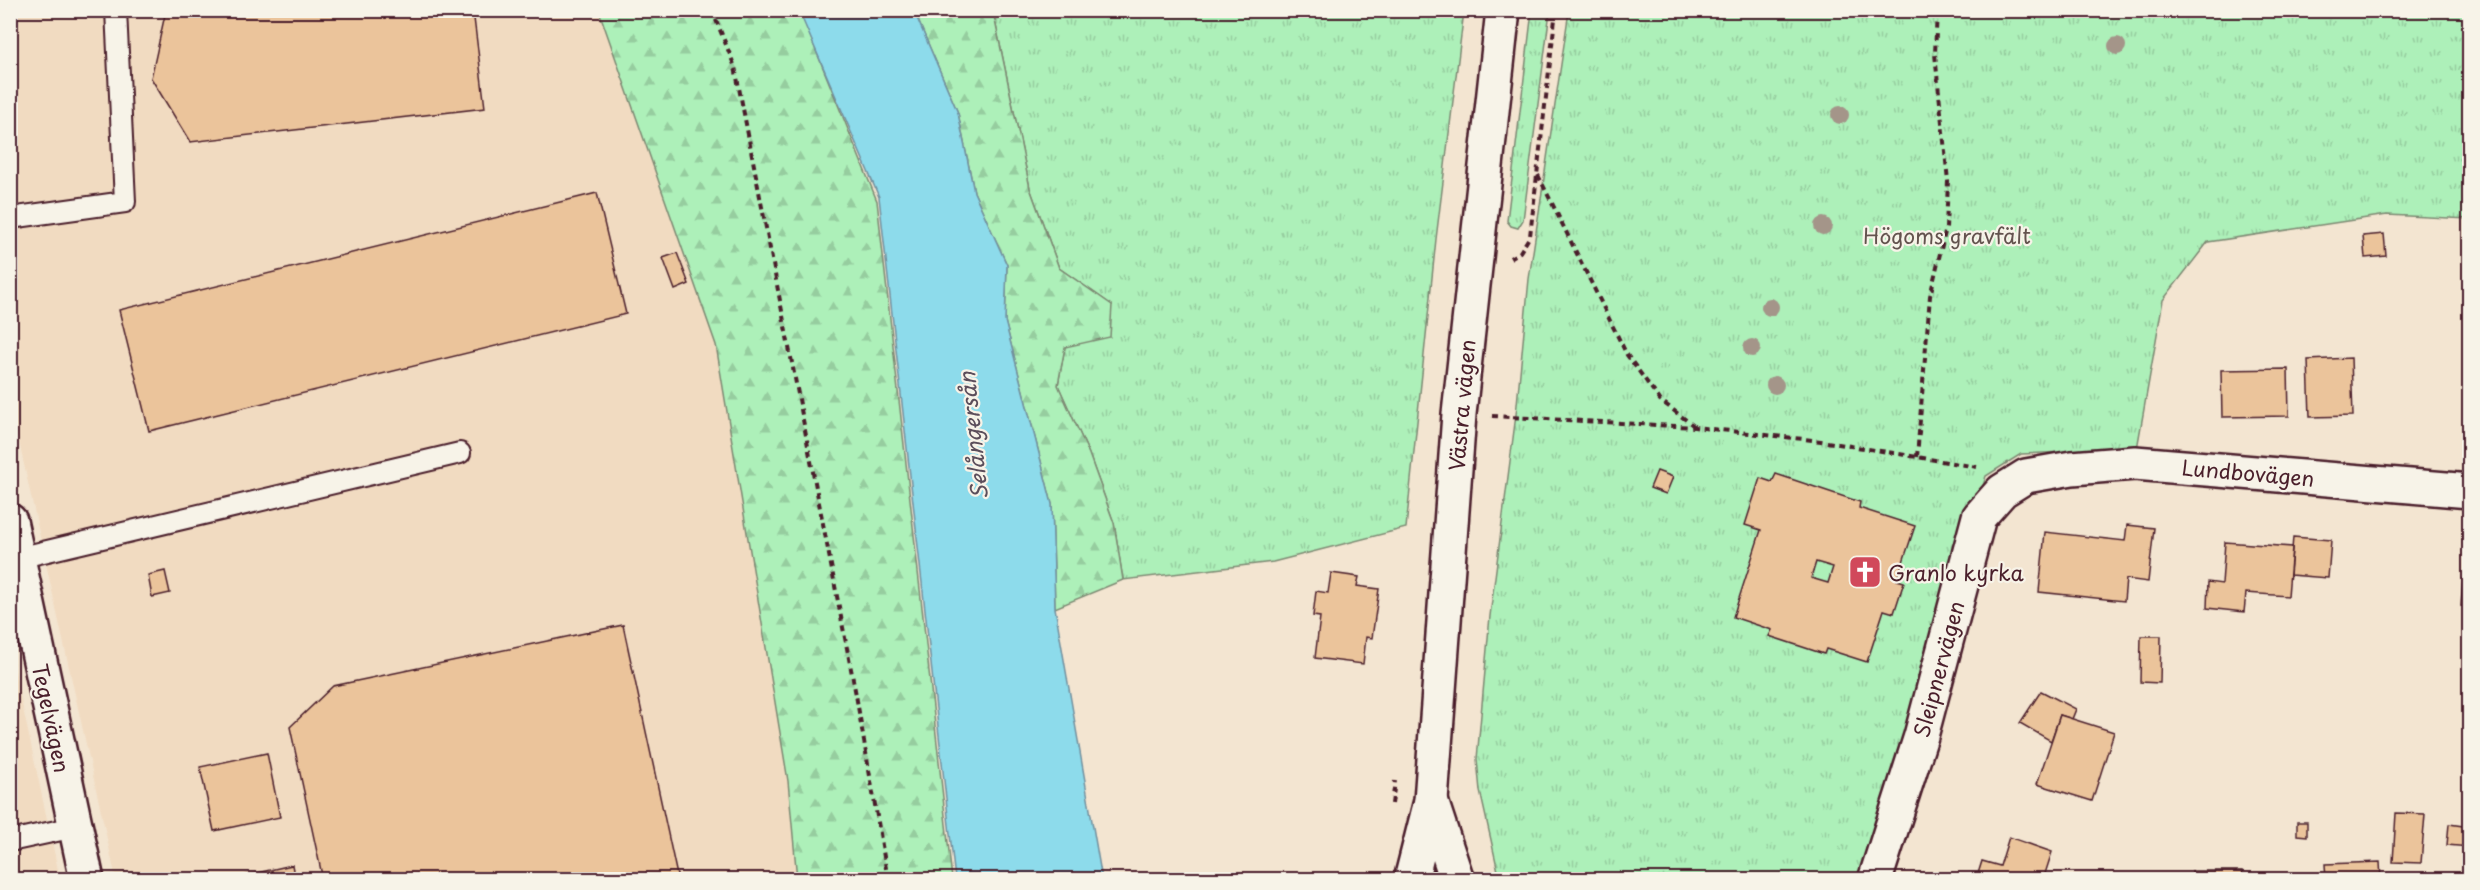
<svg xmlns="http://www.w3.org/2000/svg" width="2480" height="890" viewBox="0 0 2480 890" font-family="'Playpen Sans',sans-serif">
<style>
.built{fill:#f1dbc1}
.grass{fill:url(#grass-tufts);stroke:#7c8872;stroke-width:1.5}
.forest{fill:url(#forest-firs);stroke:#7c8872;stroke-width:1.5}
.water{fill:#8ddbeb;stroke:#72909e;stroke-width:1.5}
.building{fill:#ebc49b;stroke:#4a1f2b;stroke-width:1.5;fill-rule:evenodd}
.lines{fill:none;stroke-linecap:round;stroke-linejoin:round}
.service-casing{stroke:#4a1f2b;stroke-width:24}
.minor-casing{stroke:#4a1f2b;stroke-width:38}
.tertiary-casing{stroke:#4a1f2b;stroke-width:38}
.path{stroke:#4a1f2b;stroke-width:4;stroke-dasharray:6 4.5;stroke-linecap:butt}
.service{stroke:#f7f3e8;stroke-width:20}
.minor{stroke:#f7f3e8;stroke-width:33}
.tertiary{stroke:#f7f3e8;stroke-width:33}
.tree{fill:#a49589}
.labels{text-anchor:middle;dominant-baseline:central;stroke-width:4.5;stroke-linejoin:round;paint-order:stroke}
.park-label{font-size:21px;fill:#63534e;stroke:#f7f3e8}
.street-label{font-size:21px;fill:#4a1f2b;stroke:#f7f3e8}
.poi-label{font-size:21px;fill:#4a1f2b;stroke:#f7f3e8;text-anchor:start}
.water-label{font-size:22px;font-style:italic;fill:#5b4e5b;stroke:#f7f3e8}
</style>
<defs>
<pattern id="grass-tufts" width="24" height="20" patternUnits="userSpaceOnUse" patternTransform="scale(1.5)"><rect width="24" height="20" fill="#adf0b9"/><path d="M3 7l-1-3M5 7V3M7 7l1-3M15 17l-1-3M17 17v-4M19 17l1-3" fill="none" stroke="#96cd9f"/></pattern>
<pattern id="forest-firs" width="22" height="20" patternUnits="userSpaceOnUse" patternTransform="scale(1.5)"><rect width="22" height="20" fill="#adf0b9"/><path d="M5 1l3.5 6h-7zM16 11l3.5 6h-7z" fill="#96cd9f"/></pattern>
</defs>
<rect width="100%" height="100%" fill="#f3e5d1"/>
<filter id="ink" filterUnits="userSpaceOnUse"><feTurbulence type="fractalNoise" baseFrequency=".0167" numOctaves="2"/><feDisplacementMap in="SourceGraphic" scale="12" xChannelSelector="R" yChannelSelector="G"/><feConvolveMatrix kernelMatrix="1 2 1 2 8 2 1 2 1" color-interpolation-filters="sRGB"/></filter>
<g filter="url(#ink)">
<g class="built">
<polygon points="10,11 599,11 716,345 788,781 797,879 116,879 11,406"/>
<polygon points="11,653 60,879 11,879"/>
</g>
<g class="grass">
<polygon points="993,11 1464,11 1436,239 1406,528 1273,562 1123,580 1114,523 1089,454 1058,385 1065,347 1112,305 1059,268 1030,188"/>
<polygon points="1532,11 1550,11 1523,220 1518,228 1511,226 1507,221"/>
<polygon points="1569,11 2469,11 2469,219 2387,215 2208,242 2163,300 2137,449 2021,454 1986,476 1864,879 1500,880 1480,791 1477,759 1490,616 1516,415 1529,279"/>
</g>
<g class="forest">
<polygon points="599,11 800,11 877,201 952,879 797,879 788,781 716,345"/>
<polygon points="914,11 993,11 1030,188 1059,268 1112,305 1110,337 1065,347 1058,385 1089,454 1114,523 1123,580 1055,608 1052,504 1005,321 1007,265 974,192 958,113"/>
</g>
<polygon class="water" points="799,11 914,11 958,113 974,192 1007,265 1005,321 1052,504 1055,608 1102,879 955,879 879,197"/>
<g class="building">
<polygon points="166,10 473,10 485,108 190,142 151,78"/>
<polygon points="597,193 626,314 149,431 119,310"/>
<polygon points="2384,234 2386,256 2365,258 2363,236"/>
<polygon points="677,253 689,284 675,290 663,258"/>
<polygon points="2351,358 2353,416 2310,417 2308,360"/>
<polygon points="2470,361 2470,416 2465,415"/>
<polygon points="2288,369 2289,416 2222,417 2221,370"/>
<polygon points="1657,471 1673,477 1666,494 1650,488"/>
<path d="M1776,474L1860,502L1859,508L1915,526L1897,580L1904,582L1894,613L1884,610L1867,662L1826,649L1824,654L1769,636L1772,630L1733,617L1761,530L1745,525L1760,478L1772,482ZM1816,562L1833,567L1828,583L1811,578Z"/>
<polygon points="2127,525 2154,528 2148,582 2126,579 2124,601 2039,592 2045,532 2125,541"/>
<polygon points="2293,537 2331,540 2328,578 2290,575"/>
<polygon points="2225,542 2292,547 2288,596 2246,593 2244,612 2207,608 2208,582 2222,584"/>
<polygon points="165,571 170,593 152,597 148,575"/>
<polygon points="1331,573 1359,577 1357,586 1379,589 1372,638 1366,637 1363,664 1315,658 1320,617 1313,616 1316,591 1328,593"/>
<polygon points="2463,579 2470,580 2470,644 2465,644 2468,607 2461,606"/>
<polygon points="623,625 678,880 323,880 290,727 333,686"/>
<polygon points="2141,636 2161,636 2160,683 2140,682"/>
<polygon points="2041,691 2076,709 2072,719 2060,715 2051,741 2020,723"/>
<polygon points="2060,715 2114,732 2092,801 2037,784"/>
<polygon points="267,753 280,817 214,831 200,767"/>
<polygon points="2396,813 2425,814 2421,863 2393,862"/>
<polygon points="2297,822 2307,822 2307,836 2297,835"/>
<polygon points="2449,824 2470,827 2470,847 2447,845"/>
<polygon points="2009,837 2052,852 2043,880 1976,880 1982,861 2000,866"/>
<polygon points="2380,862 2381,880 2326,880 2325,864"/>
<polygon points="292,865 295,880 226,880"/>
<rect x="2192" y="871" width="50" height="9"/>
</g>
<g class="lines">
<g class="service-casing">
<g id="service">
<polyline points="10,218 125,202 116,10"/>
<polyline points="18,558 460,453"/>
<polyline points="10,841 75,827"/>
</g>
</g>
<g class="minor-casing">
<g id="minor">
<polyline points="10,521 87,880"/>
<polyline points="1875,880 1921,736 1979,517 2002,491 2026,476 2072,468 2135,463 2470,491"/>
</g>
</g>
<g class="tertiary-casing">
<g id="tertiary">
<polyline points="1431,801 1457,880"/>
<polyline points="1411,880 1431,801 1459,414 1503,10"/>
</g>
</g>
<g class="path">
<polyline points="712,10 735,67 856,695 888,880"/>
<polyline points="2464,10 2470,27"/>
<polyline points="1538,175 1627,355 1660,400 1694,426"/>
<polyline points="1510,258 1520,252 1530,236 1556,10"/>
<polyline points="1492,416 1694,427 1821,441 1977,467"/>
<polyline points="1917,457 1930,296 1946,228 1948,181 1935,54 1937,10"/>
<polyline points="1392,804 1395,781"/>
</g>
<use href="#service" class="service"/>
<use href="#minor" class="minor"/>
<use href="#tertiary" class="tertiary"/>
</g>
<g class="tree">
<circle cx="2117" cy="46" r="9"/>
<circle cx="1840" cy="115" r="9"/>
<circle cx="1823" cy="226" r="9"/>
<circle cx="1770" cy="307" r="9"/>
<circle cx="1752" cy="348" r="9"/>
<circle cx="1775" cy="385" r="9"/>
</g>
</g>
<defs>
<g id="church-square" transform="scale(1.725)"><rect x="-9" y="-9" width="18" height="18" rx="4" fill="#d1495b" stroke="#f7f3e8"/><path d="M-1.2-6h2.4v3.5h3.3v2.4h-3.3V6h-2.4V-.1h-3.3v-2.4h3.3Z" fill="#fff"/></g>
</defs>
<g fill-rule="evenodd">
<use href="#church-square" x="1865" y="572"/>
</g>
<g class="labels">
<g class="park-label">
<text x="1947" y="235">Högoms gravfält</text>
</g>
<g class="street-label">
<text transform="translate(1461 405) rotate(-85)">Västra vägen</text>
<text transform="translate(2248 472) rotate(5)">Lundbovägen</text>
<text transform="translate(1938 669) rotate(-75)">Sleipnervägen</text>
<text transform="translate(52 718) rotate(78)">Tegelvägen</text>
</g>
<g class="poi-label">
<text x="1888" y="572">Granlo kyrka</text>
</g>
<g class="water-label">
<text transform="translate(972 436) rotate(-96)">Selångersån</text>
</g>
</g>
<rect width="2480" height="890" fill="none" stroke="#f7f3e8" stroke-width="36"/>
<rect x="18" y="18" width="2444" height="854" fill="none" stroke="#4a1f2b" stroke-width="2" filter="url(#ink)"/>
</svg>
